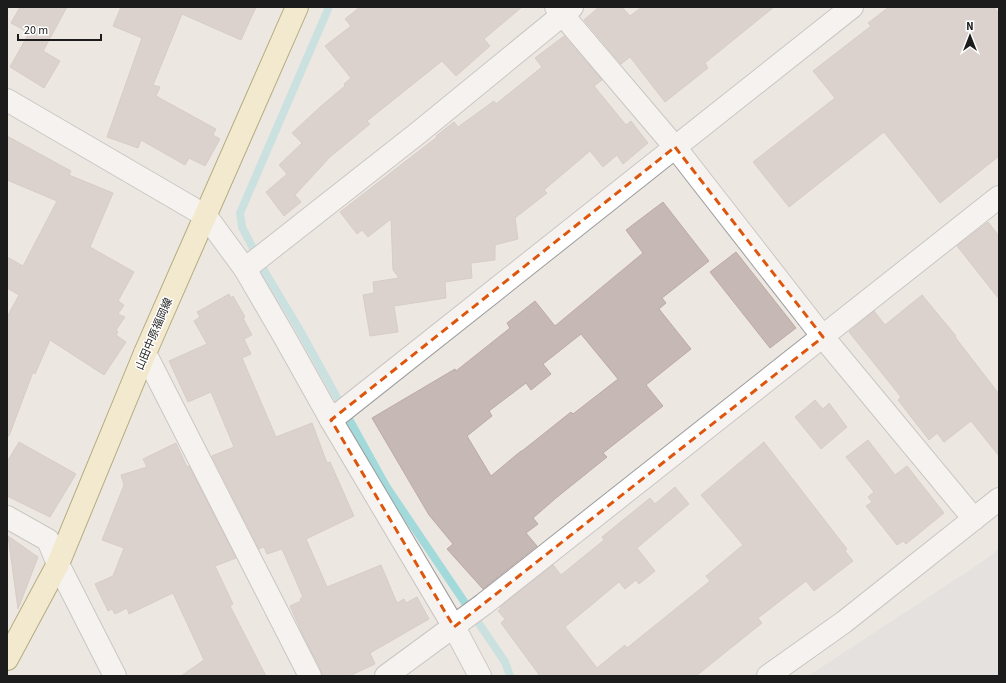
<svg xmlns="http://www.w3.org/2000/svg" width="1006" height="683" viewBox="0 0 1006 683" font-family="'Source Sans 3','Noto Sans JP',sans-serif">
<style>
.residential{fill:#dad9d9}
.lines{fill:none;stroke-linecap:round;stroke-linejoin:round}
.stream{stroke:#a2dadb;stroke-width:8}
.building{fill:#c5b8b5;stroke:#beaaa4;fill-rule:evenodd}
.minor-casing{stroke:#9d9d9d;stroke-width:24}
.tertiary-casing{stroke:#9d9d9d;stroke-width:24}
.secondary-casing{stroke:#6f6307;stroke-width:24}
.minor{stroke:#fff;stroke-width:22}
.tertiary{stroke:#fff;stroke-width:22}
.secondary{stroke:#f8ecb5;stroke-width:22}
.marked{fill:none;stroke:#de560d;stroke-width:3;stroke-dasharray:8 5;stroke-linejoin:round}
.labels{text-anchor:middle;dominant-baseline:central;stroke-width:3;stroke-linejoin:round;paint-order:stroke}
.street-label{font-size:11px;fill:#1c1c1c;stroke:#fff}
</style>
<rect width="100%" height="100%" fill="#ede7e2"/>
<polygon class="residential" points="999,549 999,676 808,676 982,562"/>
<g class="lines">
<polyline class="stream" points="329,7 240,213 242,227 265,272 298,327 386,486 505,662 510,676"/>
</g>
<g class="building">
<polygon points="20,7 67,7 43,51 60,61 44,88 10,67 29,33 11,23"/>
<polygon points="121,7 256,7 241,40 182,14 153,85 160,87 156,96 216,129 213,135 220,139 205,166 189,158 185,165 141,140 138,148 107,137 142,38 113,26"/>
<polygon points="360,7 522,7 484,39 490,46 456,76 442,61 367,121 370,124 330,157 295,195 301,202 284,216 266,192 287,174 279,165 302,143 292,133 320,107 345,86 344,84 351,78 325,46 351,26 345,19"/>
<polygon points="599,7 622,7 630,16 642,7 774,7 705,63 708,68 665,102 630,57 621,64 584,20"/>
<polygon points="889,7 994,7 999,14 999,156 940,203 884,132 789,207 753,162 835,98 813,71 871,26 868,23"/>
<polygon points="564,36 602,80 594,86 626,125 631,121 648,143 623,164 617,155 603,167 590,151 544,190 547,193 515,218 518,239 495,245 495,260 471,263 472,278 445,282 446,298 394,306 398,332 370,336 363,295 374,293 373,282 399,278 393,270 391,219 368,237 362,230 357,234 340,212 437,137 436,136 454,122 458,127 494,101 496,104 542,67 535,58"/>
<polygon points="7,136 71,171 69,175 113,193 90,247 134,272 118,301 124,305 118,314 125,317 116,330 118,332 116,335 126,342 104,375 50,340 35,374 33,372 9,436 7,436 7,317 19,295 7,288 7,257 23,266 57,201 7,180"/>
<path d="M663,202L709,261L662,298L666,303L659,309L691,349L646,385L663,406L603,453L607,457L556,498L533,518L538,524L526,533L537,546L483,589L447,549L453,544L429,515L372,418L455,369L456,371L510,328L507,323L535,301L555,326L643,253L626,230ZM581,334L618,379L573,414L571,412L522,451H521L491,476L467,436L492,416L489,411L526,383L531,390L551,374L543,364Z"/>
<polygon points="988,222 999,236 999,299 957,246"/>
<polygon points="736,252 796,328 770,348 710,272"/>
<polygon points="229,294 231,298 233,296 245,317 243,318 252,335 244,339 251,354 242,358 276,437 312,423 327,463 330,462 354,516 306,539 327,587 381,565 397,603 404,599 406,603 417,597 429,619 370,653 375,664 349,676 322,676 321,670 303,635 290,606 301,601 300,599 303,597 282,549 267,554 264,547 259,549 212,456 234,447 211,392 188,402 169,361 207,344 194,321 200,317 197,312"/>
<polygon points="922,295 956,336 955,337 999,394 999,456 971,421 944,442 937,433 929,440 898,400 901,397 849,332 874,311 885,325"/>
<polygon points="815,400 823,409 829,403 847,427 821,449 795,417"/>
<polygon points="868,440 895,475 907,466 944,513 906,544 903,541 897,545 866,506 872,502 868,497 874,492 846,457"/>
<polygon points="19,442 76,474 50,517 7,496 7,462"/>
<polygon points="764,442 847,549 845,551 853,561 814,591 806,581 758,618 762,623 696,676 540,676 501,623 505,619 498,611 501,608 500,607 553,565 561,575 604,540 602,537 650,498 655,504 675,487 689,504 637,548 655,571 639,584 636,580 625,589 619,582 565,627 597,668 625,645 627,648 710,581 706,576 743,545 701,495"/>
<polygon points="176,443 187,467 189,466 236,558 215,566 233,604 230,606 266,676 181,676 204,660 173,593 129,614 127,608 115,614 112,609 108,611 95,584 113,576 124,548 102,540 124,485 121,475 147,467 143,459"/>
<polygon points="8,536 38,557 18,609"/>
</g>
<g class="lines">
<g class="minor-casing">
<g id="minor">
<polyline points="556,7 675,147 823,337 974,519"/>
<polyline points="7,100 206,216 245,269 284,336 331,420 454,627 480,676"/>
<polyline points="245,269 418,133 572,7"/>
<polyline points="145,353 310,676"/>
<polyline points="331,420 852,7"/>
<polyline points="7,517 48,540 58,564 115,676"/>
<polyline points="386,676 484,604 999,197"/>
</g>
</g>
<g class="tertiary-casing">
<polyline id="tertiary" points="768,676 844,622 999,499"/>
</g>
<g class="secondary-casing">
<polyline id="secondary" points="7,659 58,564 145,353 297,7"/>
</g>
<use href="#minor" class="minor"/>
<use href="#tertiary" class="tertiary"/>
<use href="#secondary" class="secondary"/>
</g>
<path d="M0 0H1006V683H0ZM675,147L823,337L454,627L331,420Z" fill="#ede7e2" fill-opacity=".55" fill-rule="evenodd"/>
<path class="marked" d="M675,147L823,337L454,627L331,420Z"/>
<g class="labels">
<g class="street-label">
<text transform="translate(154 334) rotate(-67)">山田中原福岡線</text>
</g>
</g>
<rect width="1006" height="683" fill="none" stroke="#1c1c1c" stroke-width="16"/>
<g transform="translate(970 36)" stroke="#ffffff" stroke-width="3" paint-order="stroke">
<path d="M0-3L7 15L0 10L-7 15Z" fill="#1c1c1c"/>
<text y="-6" font-size="11" font-weight="bold" text-anchor="middle" fill="#1c1c1c">N</text>
</g>
<path d="M18 34v6h83v-6" fill="none" stroke="#1c1c1c" stroke-width="2"/>
<text x="24" y="34" font-size="12" fill="#1c1c1c" stroke="#ffffff" stroke-width="3" paint-order="stroke">20 m</text>
</svg>
